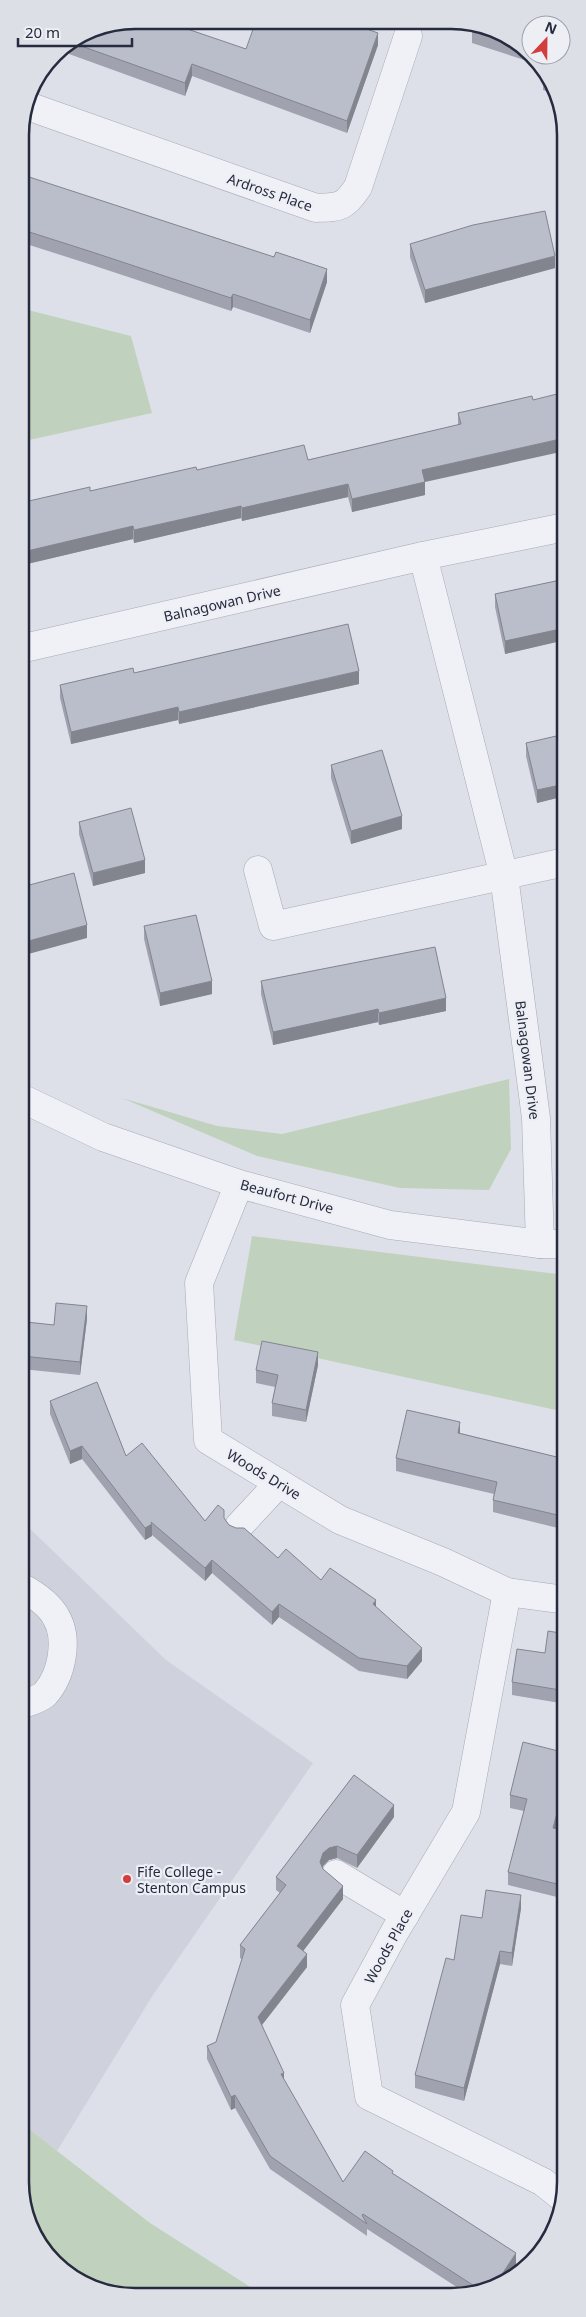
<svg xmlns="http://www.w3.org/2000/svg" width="586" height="2317" viewBox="0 0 586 2317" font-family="'Noto Sans',sans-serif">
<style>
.built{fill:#cfd2dd}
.green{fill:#c0d2be}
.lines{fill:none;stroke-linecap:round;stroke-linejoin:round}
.minor-casing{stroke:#a6aab5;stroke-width:29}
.minor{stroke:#f0f1f6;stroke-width:28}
.wall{fill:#a0a3af}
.shaded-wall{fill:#82858e}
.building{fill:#babecb;stroke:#82858e}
.poi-dot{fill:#d23e3d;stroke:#edeff5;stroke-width:2}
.labels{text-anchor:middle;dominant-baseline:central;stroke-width:4.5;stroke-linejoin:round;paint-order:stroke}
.street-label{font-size:14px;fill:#262b3f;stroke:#edeff5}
.poi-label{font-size:14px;fill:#262b3f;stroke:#edeff5;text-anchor:start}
.rim{fill:none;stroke:#262b3f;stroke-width:2.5}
</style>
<rect width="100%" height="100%" fill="#dde0e8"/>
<polygon class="built" points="21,1520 166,1660 313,1763 153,1995 57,2151 21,2125"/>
<g class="green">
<polygon points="20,308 131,336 152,413 20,442"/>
<polygon points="509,1079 511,1149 489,1190 400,1188 257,1156 122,1098 217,1126 282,1134"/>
<polygon points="252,1236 565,1275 565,1412 234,1340"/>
<polygon points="21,2123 150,2223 263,2295 112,2295 49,2258 21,2198"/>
</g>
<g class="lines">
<g class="minor-casing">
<g id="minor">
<path d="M25,105L316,208C340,207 344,208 358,187L408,36"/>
<polyline points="423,556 504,876 536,1118 540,1244"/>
<polyline points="20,649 423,556 565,527"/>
<polyline points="258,870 273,926 565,862"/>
<polyline points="21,1098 103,1137 239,1184 390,1225 540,1244 565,1244"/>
<polyline points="239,1184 199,1283 208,1440 340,1520 443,1562 507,1592 566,1600"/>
<polyline points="239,1526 279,1483"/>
<path d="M21,1587C34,1594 49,1604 56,1617C69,1639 62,1675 45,1694C40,1699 28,1702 21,1705"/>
<polyline points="507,1592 466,1812 394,1933 355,2005 369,2096 543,2182 563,2198"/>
<polyline points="336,1874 405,1915"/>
</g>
</g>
<use href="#minor" class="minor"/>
</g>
<g class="wall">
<polygon points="475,23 537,59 540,65 472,43 472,30"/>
<polygon points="357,25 378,45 347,133 192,76 185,96 58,50 91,29 246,49"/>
<polygon points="545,74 554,94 543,90 543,78"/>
<polygon points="20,174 327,282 310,333 233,307 231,311 92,265 20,242"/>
<polygon points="410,244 555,268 425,303 410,257"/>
<polygon points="532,396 425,482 425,495 352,512 348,497 242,521 241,518 134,543 133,539 27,564 23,547 20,503 90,491 197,470 308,460 458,425 458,413"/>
<polygon points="565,579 565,640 505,654 495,607 495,594"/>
<polygon points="134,673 359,684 179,724 178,720 71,744 60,698 60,685"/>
<polygon points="565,734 565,796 537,803 526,756 526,743"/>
<polygon points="331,765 402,829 351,844 331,778"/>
<polygon points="79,822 145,873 93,886 79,834"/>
<polygon points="565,921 565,946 563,935 563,922"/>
<polygon points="144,926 212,994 160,1006 144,939"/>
<polygon points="261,981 446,1011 379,1025 378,1022 273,1045 261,994"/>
<polygon points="87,1319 80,1375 22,1369 22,1356 54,1325"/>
<polygon points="318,1365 306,1422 272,1416 272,1403 275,1387 256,1383 256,1370"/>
<polygon points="50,1401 126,1456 205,1521 224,1518 229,1525 278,1558 321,1580 376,1608 422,1661 407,1679 359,1671 279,1617 272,1625 212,1573 205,1581 152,1535 152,1536 145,1540 82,1459 70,1464 50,1414"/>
<polygon points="460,1433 565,1459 566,1530 493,1512 493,1500 494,1494 396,1471 396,1458"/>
<polygon points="566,1634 566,1704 512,1695 512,1682"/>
<polygon points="354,1775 394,1817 357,1868 337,1858 329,1860 323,1866 323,1869 343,1899 303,1951 307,1967 262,2025 284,2080 343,2182 393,2174 516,2266 502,2285 469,2295 367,2229 367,2236 270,2169 235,2108 231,2110 207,2059 207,2046 216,2042 242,1959 240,1958 240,1945 280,1893 276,1890 276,1877"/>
<polygon points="566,1793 556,1829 566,1831 566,1863 557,1897 508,1885 508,1872 524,1811 510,1808 510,1795"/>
<polygon points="521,1908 512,1966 500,1964 464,2101 415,2088 415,2075 454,1960 482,1918"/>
<polygon points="566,2112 566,2129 565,2128 565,2115"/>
</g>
<g class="shaded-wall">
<polygon points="354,21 358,21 353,36 353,24"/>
<polygon points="378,33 378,45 347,133 347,121"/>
<polygon points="192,64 192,76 185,96 185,83"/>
<polygon points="555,256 555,268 425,303 425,290"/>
<polygon points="327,269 327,282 310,333 310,320"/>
<polygon points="233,294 233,307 231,311 231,298"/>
<polygon points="565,438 565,451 425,482 425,495 352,512 352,499 422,470"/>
<polygon points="348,484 348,497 242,521 242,508"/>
<polygon points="241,506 241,518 134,543 134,530"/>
<polygon points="133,526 133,539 27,564 27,551"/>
<polygon points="20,535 23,535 23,547 20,548"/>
<polygon points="565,628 565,640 505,654 505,641"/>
<polygon points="359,671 359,684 179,724 179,712"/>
<polygon points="178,707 178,720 71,744 71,732"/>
<polygon points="565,784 565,796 537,803 537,790"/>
<polygon points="402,816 402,829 351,844 351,831"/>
<polygon points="145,860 145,873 93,886 93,873"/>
<polygon points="87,925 87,938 21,956 21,943"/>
<polygon points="212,981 212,994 160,1006 160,993"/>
<polygon points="446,998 446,1011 379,1025 379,1013"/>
<polygon points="378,1009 378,1022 273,1045 273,1032"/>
<polygon points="87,1306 87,1319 80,1375 80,1362"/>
<polygon points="318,1352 318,1365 306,1422 306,1410"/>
<polygon points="460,1422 460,1435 458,1433"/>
<polygon points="82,1446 82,1459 70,1464 70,1451"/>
<polygon points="152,1524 152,1536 145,1540 145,1528"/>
<polygon points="212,1560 212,1573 205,1581 205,1568"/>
<polygon points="376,1600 376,1612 373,1604"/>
<polygon points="279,1604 279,1617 272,1625 272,1612"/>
<polygon points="422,1648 422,1661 407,1679 407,1666"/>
<polygon points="566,1780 566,1793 553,1841 553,1828"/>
<polygon points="394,1805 394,1817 357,1868 357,1855"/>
<polygon points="337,1846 337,1858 329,1860 323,1866 320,1874 320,1862 323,1853 329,1848"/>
<polygon points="566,1850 566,1863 557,1897 557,1884"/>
<polygon points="343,1886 343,1899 297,1959 297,1946"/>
<polygon points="521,1895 521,1908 512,1966 512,1953"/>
<polygon points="500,1951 500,1964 464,2101 464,2088"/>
<polygon points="307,1954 307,1967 258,2030 258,2017"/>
<polygon points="284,2073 284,2085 281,2074"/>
<polygon points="235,2095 235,2108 231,2110 231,2097"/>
<polygon points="516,2253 516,2266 504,2284 502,2285 493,2288"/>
</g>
<g class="building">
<polygon points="134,20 161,20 246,49 256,21 354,21 353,24 378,33 347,121 192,64 185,83 70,42 91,29"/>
<polygon points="475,23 508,42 472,30"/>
<polygon points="20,174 274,257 276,252 327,269 310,320 233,294 231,298 92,252 20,229"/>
<polygon points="545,211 555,256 425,290 410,244 473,225"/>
<polygon points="565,392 565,438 422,470 425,482 352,499 348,484 242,508 241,506 134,530 133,526 27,551 23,535 20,535 20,503 90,487 90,491 196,467 197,470 304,445 308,460 461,424 458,413 532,396 533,400"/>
<polygon points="565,579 565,628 505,641 495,594"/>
<polygon points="348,624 359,671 179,712 178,707 71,732 60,685 133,668 134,673"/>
<polygon points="565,734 565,784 537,790 526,743"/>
<polygon points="382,750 402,816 351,831 331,765"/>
<polygon points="131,808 145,860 93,873 79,822"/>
<polygon points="74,873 87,925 21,943 21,889 22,888 22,887"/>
<polygon points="196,915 212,981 160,993 144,926"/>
<polygon points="565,921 565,933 563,922"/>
<polygon points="435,947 446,998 379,1013 378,1009 273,1032 261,981"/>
<polygon points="56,1303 87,1306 80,1362 22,1356 26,1322 54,1325"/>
<polygon points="262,1341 318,1352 306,1410 272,1403 278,1375 256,1370"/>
<polygon points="97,1382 126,1456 142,1443 205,1521 218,1505 224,1510 224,1518 229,1525 236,1528 244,1528 278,1558 286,1549 321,1580 330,1568 376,1600 373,1604 422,1648 407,1666 359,1658 279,1604 272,1612 212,1560 205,1568 151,1522 152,1524 145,1528 82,1446 70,1451 50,1401"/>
<polygon points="407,1410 460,1422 458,1433 565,1459 566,1517 493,1500 497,1482 396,1458"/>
<polygon points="548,1631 566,1634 566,1691 512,1682 517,1649 545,1653"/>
<polygon points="523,1742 566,1753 566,1780 553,1828 566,1831 566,1850 557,1884 508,1872 527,1799 510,1795"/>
<polygon points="354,1775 394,1805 357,1855 337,1846 329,1848 323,1853 320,1862 323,1869 343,1886 297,1946 307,1954 258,2017 284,2073 281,2074 343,2182 365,2151 393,2171 392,2173 516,2253 493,2288 482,2291 363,2214 362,2215 367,2224 270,2156 235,2095 231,2097 207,2046 216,2042 245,1949 240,1945 286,1885 276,1877"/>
<polygon points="486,1890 521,1895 512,1953 500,1951 464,2088 415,2075 446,1958 454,1960 461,1915 482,1918"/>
</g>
<circle class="poi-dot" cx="127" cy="1879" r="5"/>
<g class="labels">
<g class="street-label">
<text transform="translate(270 192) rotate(19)">Ardross Place</text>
<text transform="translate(222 603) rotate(-13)">Balnagowan Drive</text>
<text transform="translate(528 1060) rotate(83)">Balnagowan Drive</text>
<text transform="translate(287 1196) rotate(15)">Beaufort Drive</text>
<text transform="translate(264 1474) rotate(31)">Woods Drive</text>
<text transform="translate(388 1946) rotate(-61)">Woods Place</text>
</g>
<g class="poi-label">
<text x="137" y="1871">Fife College -<tspan x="137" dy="16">Stenton Campus</tspan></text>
</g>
</g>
<path d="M0 0H586V2317H0ZM135 29H451A106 106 0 0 1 557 135V2182A106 106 0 0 1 451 2288H135A106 106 0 0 1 29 2182V135A106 106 0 0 1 135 29Z" fill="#dddfe6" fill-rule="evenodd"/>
<path class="rim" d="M135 29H451A106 106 0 0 1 557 135V2182A106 106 0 0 1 451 2288H135A106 106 0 0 1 29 2182V135A106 106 0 0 1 135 29Z"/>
<g transform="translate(546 40) rotate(22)"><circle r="24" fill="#edeff5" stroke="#9da1ac"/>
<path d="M0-4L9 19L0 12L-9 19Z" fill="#d23e3d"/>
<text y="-8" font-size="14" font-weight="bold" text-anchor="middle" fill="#262b3f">N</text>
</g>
<path d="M18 38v8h114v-8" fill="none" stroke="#262b3f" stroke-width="2.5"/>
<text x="25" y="38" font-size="15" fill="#262b3f" stroke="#edeff5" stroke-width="4" paint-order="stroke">20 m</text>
</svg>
